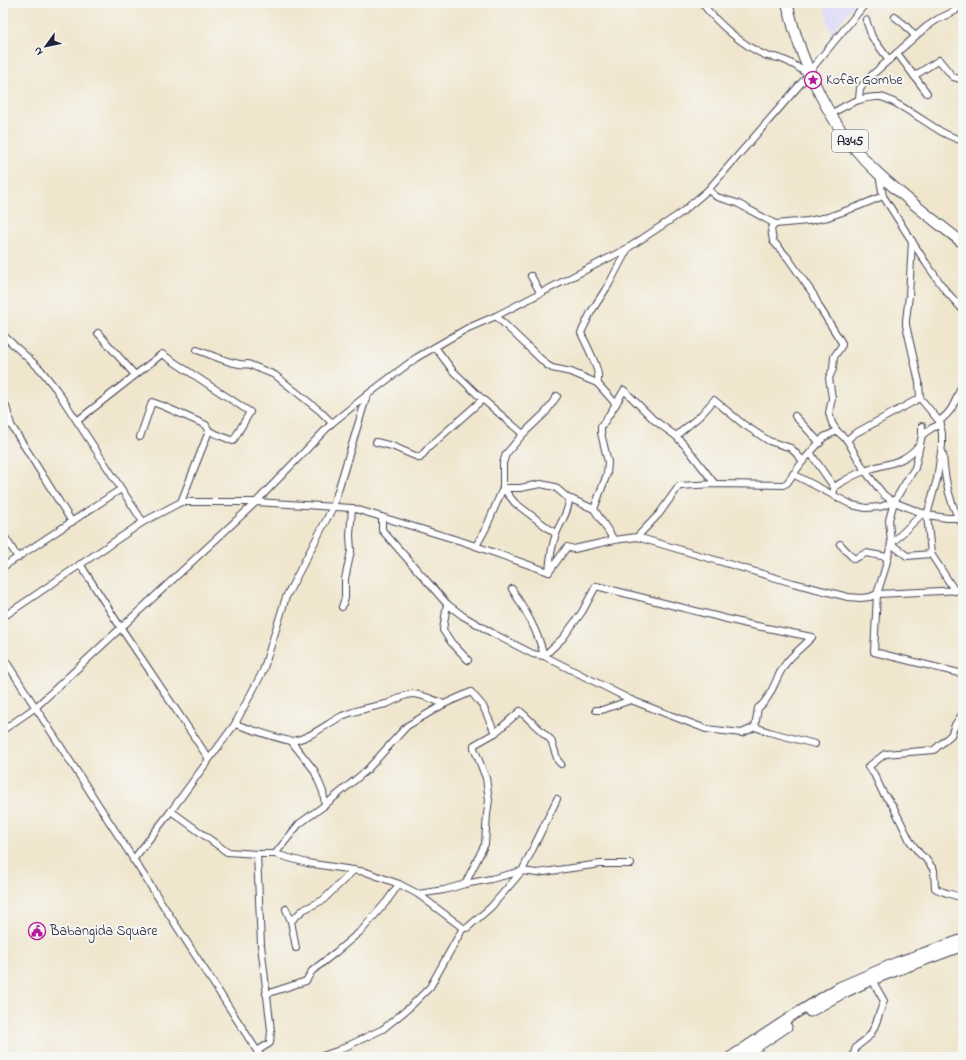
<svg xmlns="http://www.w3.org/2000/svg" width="966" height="1060" viewBox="0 0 966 1060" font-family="'Indie Flower',sans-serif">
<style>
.built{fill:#d9d7f8}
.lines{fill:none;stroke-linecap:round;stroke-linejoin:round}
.minor-casing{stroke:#413f51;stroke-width:8}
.primary-casing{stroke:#413f51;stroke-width:11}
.trunk-casing{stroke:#413f51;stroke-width:12}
.minor{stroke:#fff;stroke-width:6}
.primary{stroke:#fff;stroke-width:9}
.trunk{stroke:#fff;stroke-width:10}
.labels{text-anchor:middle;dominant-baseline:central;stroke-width:4;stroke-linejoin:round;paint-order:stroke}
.shield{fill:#f6f6f2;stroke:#626272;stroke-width:1}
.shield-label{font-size:13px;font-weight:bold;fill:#22223b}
.poi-label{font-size:14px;fill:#22223b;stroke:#f6f6f2;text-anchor:start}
</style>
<rect width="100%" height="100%" fill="#f6f6f2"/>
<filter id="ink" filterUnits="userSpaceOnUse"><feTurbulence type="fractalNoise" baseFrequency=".025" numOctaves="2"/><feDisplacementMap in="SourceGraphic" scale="8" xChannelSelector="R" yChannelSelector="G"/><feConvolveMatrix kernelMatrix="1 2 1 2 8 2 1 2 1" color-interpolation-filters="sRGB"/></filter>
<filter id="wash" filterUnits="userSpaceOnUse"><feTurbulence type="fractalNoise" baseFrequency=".012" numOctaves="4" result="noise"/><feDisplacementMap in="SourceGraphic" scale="16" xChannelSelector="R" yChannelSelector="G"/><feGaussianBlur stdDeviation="0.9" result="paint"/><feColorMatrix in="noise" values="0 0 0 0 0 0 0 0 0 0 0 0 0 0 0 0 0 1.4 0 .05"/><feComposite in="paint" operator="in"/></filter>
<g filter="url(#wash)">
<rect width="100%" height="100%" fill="#f0e6ce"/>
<polygon class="built" points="823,3 856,3 831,33"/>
</g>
<g filter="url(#ink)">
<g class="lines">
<g class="minor-casing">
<g id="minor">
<path d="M702,3C716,22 744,47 767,56C770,57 775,57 779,58C790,62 799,67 808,75"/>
<polyline points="895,17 905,25 915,36"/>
<polyline points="866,20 872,37 889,60"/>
<polyline points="897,53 927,93"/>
<polyline points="813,67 866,3"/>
<polyline points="914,76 939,60 953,77 963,80"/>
<polyline points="859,99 860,88 873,74 926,27 938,19 955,11 962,3"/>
<path d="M836,111C850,103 863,96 880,97C892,98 925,122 937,129C944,134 952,137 960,140H963"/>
<polyline points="879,175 883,196 926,263 945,290 963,310"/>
<polyline points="708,190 717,197 737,203 775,224 808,221 828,217 859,206 883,196"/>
<polyline points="775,224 771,229 773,241 788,258 813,294 820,308 842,343 842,345 834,357 833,369 829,378 832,398 829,413 832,423 837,431 847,440 865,471 884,495 894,502 927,515 947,518 957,518"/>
<polyline points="912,241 909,296 906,320 906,325 919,382 920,398 939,421 942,433 942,445 937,479 927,515 931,554 955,591"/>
<polyline points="531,276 540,292"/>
<polyline points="496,316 547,365 552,368 571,372 597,383 616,404"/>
<polyline points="98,333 135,375"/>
<polyline points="3,335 41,370 56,389 143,522"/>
<polyline points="435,347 453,371 479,396 523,434"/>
<path d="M197,350C210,354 236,367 248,364L275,375L320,411L332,423"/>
<path d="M597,383C603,374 586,344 581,333L591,312L609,284L628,248"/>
<polyline points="3,401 6,406 11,425 72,522"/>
<polyline points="795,416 820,443"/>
<polyline points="77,421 162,354 250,412 233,441 209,431"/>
<path d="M939,421C955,410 955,399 963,383"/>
<polyline points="941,424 932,428 922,435 915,468 907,480 894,502 889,520 891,544 885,569 877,594 874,652 963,674"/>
<polyline points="922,426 922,435"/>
<polyline points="676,436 701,415 714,400 743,424 769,441 791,448 803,461"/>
<polyline points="140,437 152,402 163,406 206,425 209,431 181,502"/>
<polyline points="847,440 854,434 920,398"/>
<polyline points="376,442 392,446 420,458 428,448 483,399"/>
<polyline points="811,454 834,487 834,491"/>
<path d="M943,455C945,481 949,503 963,526"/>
<polyline points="793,474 852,505 866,508 880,507 894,502"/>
<path d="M834,487C844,481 854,474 865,471C888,462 903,465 920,444"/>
<polyline points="503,488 520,488 541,484 555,487 569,499 571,499 594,509 614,540"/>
<polyline points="503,488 515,503 556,534"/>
<polyline points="594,509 607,474 608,462 601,433 601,427 616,404 624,390 654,420 676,436 688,449 715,484"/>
<polyline points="382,517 382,530 447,604 463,616 494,634 533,654 544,656 631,700 706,729 742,733 755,727"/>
<polyline points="3,534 18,558"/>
<polyline points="637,537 659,514 679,486 715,484 783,485 787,483 803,461 824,437 837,431"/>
<polyline points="840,544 854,559 866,553 887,557"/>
<polyline points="891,544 923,513"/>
<polyline points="891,544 907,556 931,554"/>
<polyline points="476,546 486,528 503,488 503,463 506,454 523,434 546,412 557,396"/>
<polyline points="80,564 121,628 209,759"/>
<polyline points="3,567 121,489"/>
<polyline points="549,572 567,547 574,549 614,540 637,537 793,583 848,597 861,598 870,597 877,594 963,590"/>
<path d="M549,572C550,559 551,547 556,534C560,523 569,512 569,499"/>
<path d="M512,589C525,610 538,631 544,656"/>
<polyline points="447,604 443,630 451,642 468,660"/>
<polyline points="342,607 345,598 345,579 351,551 350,535 352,508"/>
<polyline points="3,617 143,522 181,502 256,502 352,508 464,542 549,572"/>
<path d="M812,637C804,646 790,656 784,666C775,679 771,699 758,708L755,727L769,732L815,744"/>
<polyline points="544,656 563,638 582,612 596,586 747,624 812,637"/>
<polyline points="3,657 261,1057"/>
<polyline points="596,710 602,710 631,700"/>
<path d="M963,713L955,725L951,735L934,750L885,754L868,767L874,774L883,793L893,806L910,841L920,854L925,858L934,870L935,888C944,894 956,894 963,899"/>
<path d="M235,724C244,727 287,742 293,741C312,737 325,725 342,716C356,710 371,707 386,704C395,701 402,695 412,694C422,694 434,700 444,704"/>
<polyline points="3,730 36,707 256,502 332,423 367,395 416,358 466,329 496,316 628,248 681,213 708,190 810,73"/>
<polyline points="291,741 314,770 323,792 325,805"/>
<polyline points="171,811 227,852 257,854 275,854 307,863 366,872 399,884 418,894 463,928"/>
<polyline points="257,854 261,945 271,1030 270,1043 257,1051"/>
<polyline points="275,854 299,824 325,805 367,770 407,726 444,704 471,692 483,706 495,733"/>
<polyline points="133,860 171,811 235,724 263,671 286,597 333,507 367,395"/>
<polyline points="465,884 485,844 487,814 489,800 486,778 474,748 474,745 495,733 520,711 551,740 558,761 561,764"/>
<polyline points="418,894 444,890 465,884 491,879 522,871 537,873 600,864 631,864"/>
<polyline points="286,909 291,921 296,948"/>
<polyline points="291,921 303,910 323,900 354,870"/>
<polyline points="266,994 306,981 312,971 336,952 362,930 387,901 399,884"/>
<polyline points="319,1057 337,1051 383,1029 410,1007 430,987 463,928 467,928 491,907 522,871 557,799"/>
<path d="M854,1057C854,1042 863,1045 870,1035C876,1027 880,1010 884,1001L872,980"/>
</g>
</g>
<g class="primary-casing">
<g id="primary">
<polyline points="810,1012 840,995 872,980 963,946"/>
<polyline points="730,1057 795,1014 839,987 897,962 963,939"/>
<polyline points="742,1057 787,1027"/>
</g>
</g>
<g class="trunk-casing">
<path id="trunk" d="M787,3C802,66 831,131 880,175C906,199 935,221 963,243"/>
</g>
<use href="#minor" class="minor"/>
<use href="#primary" class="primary"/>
<use href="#trunk" class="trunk"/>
</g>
</g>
<defs>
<g id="sight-ring" transform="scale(0.9)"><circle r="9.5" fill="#f6f6f2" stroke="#b5179e" stroke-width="1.5"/><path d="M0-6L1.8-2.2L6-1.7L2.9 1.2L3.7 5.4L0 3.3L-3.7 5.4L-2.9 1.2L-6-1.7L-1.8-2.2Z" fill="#b5179e"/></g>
<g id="civic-ring" transform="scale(0.9)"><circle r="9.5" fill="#f6f6f2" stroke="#b5179e" stroke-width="1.5"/><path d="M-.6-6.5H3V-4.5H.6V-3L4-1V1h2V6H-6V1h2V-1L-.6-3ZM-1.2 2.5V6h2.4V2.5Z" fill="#b5179e"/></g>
</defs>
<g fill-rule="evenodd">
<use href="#sight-ring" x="813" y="80"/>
<use href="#civic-ring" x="37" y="931"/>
</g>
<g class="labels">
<rect class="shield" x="832" y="130" width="36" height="22" rx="3"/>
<g class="shield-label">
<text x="850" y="141">A345</text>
</g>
<g class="poi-label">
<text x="826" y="80">Kofar Gombe</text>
<text x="50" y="931">Babangida Square</text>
</g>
</g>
<rect width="966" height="1060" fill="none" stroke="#f6f6f2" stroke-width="16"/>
<g transform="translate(46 46) rotate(237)" stroke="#f6f6f2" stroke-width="3" paint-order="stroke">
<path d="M0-3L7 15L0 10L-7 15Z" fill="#22223b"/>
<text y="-6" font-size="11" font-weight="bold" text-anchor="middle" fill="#22223b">N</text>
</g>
</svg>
